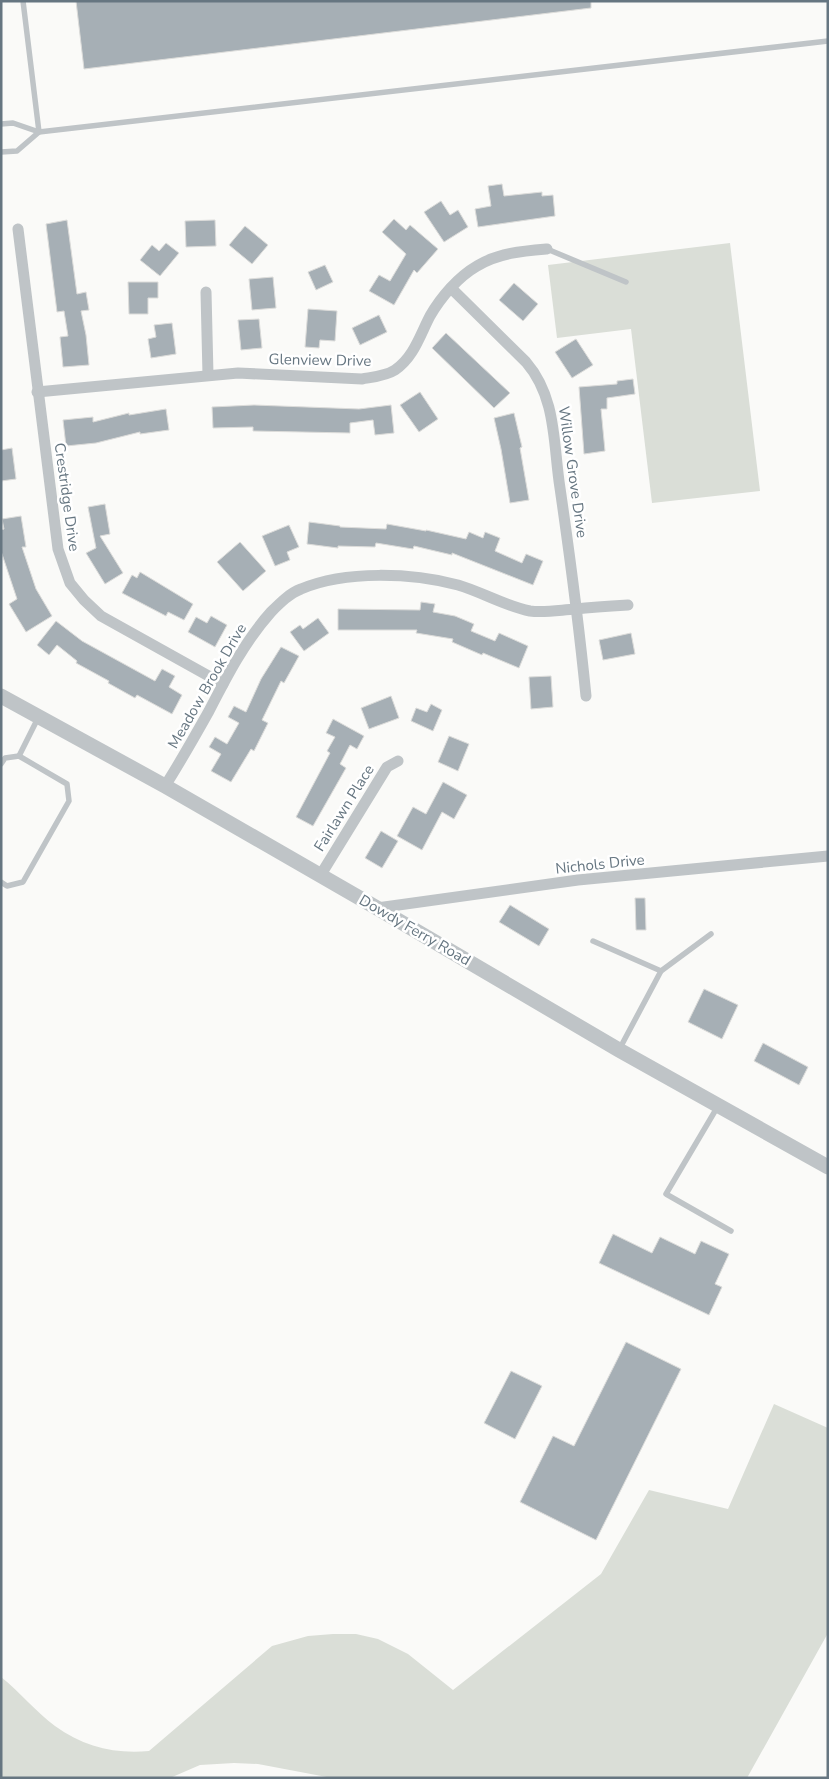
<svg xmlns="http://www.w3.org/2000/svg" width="829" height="1779" viewBox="0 0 829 1779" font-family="'Nunito Sans',sans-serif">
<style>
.green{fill:#daded7}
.building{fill:#a6afb5;stroke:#dcdcda}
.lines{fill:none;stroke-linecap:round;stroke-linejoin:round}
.service{stroke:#bfc4c7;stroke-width:5.5}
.minor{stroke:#bfc4c7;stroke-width:11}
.tertiary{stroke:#bfc4c7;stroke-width:15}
.labels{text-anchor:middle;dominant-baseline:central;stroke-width:5;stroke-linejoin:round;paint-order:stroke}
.street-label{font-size:15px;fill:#667681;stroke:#fff}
</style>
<rect width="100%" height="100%" fill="#fafaf8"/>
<g class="green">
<polygon points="730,243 760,491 652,503 631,329 557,338 548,265"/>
<path d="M774,1404L828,1428V1633L747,1778H332L258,1764L234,1763L200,1765L170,1778H1V1677C20,1692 36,1712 55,1726C84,1747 114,1754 149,1751L272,1646L308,1636L333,1634H356L378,1639L408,1654L453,1690L601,1574L649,1490L728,1509Z"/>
</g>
<g class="building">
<polygon points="76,1 591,1 591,8 84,69"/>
<polygon points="502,184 504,196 542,192 542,196 553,195 555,216 478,227 475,209 491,206 488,186"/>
<polygon points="441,201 450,215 458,210 468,227 444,242 424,212"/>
<polygon points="394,219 406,230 410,225 438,249 417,273 414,270 394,305 369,291 379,275 390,281 406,254 382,232"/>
<polygon points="67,220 77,294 86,292 89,310 81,311 86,335 89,365 63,367 60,337 68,336 64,311 57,312 46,224"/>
<polygon points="215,220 216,246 186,247 185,221"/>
<polygon points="245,226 268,245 252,264 229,245"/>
<polygon points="166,243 179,253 160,276 140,260 152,245 159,251"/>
<polygon points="325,265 333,282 316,290 308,272"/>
<polygon points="273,277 276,308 252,310 249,279"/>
<polygon points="128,282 158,282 158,298 148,298 148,314 129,314"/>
<polygon points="514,283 538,304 523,321 499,300"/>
<polygon points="308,309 337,311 335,341 320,340 319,348 305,347"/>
<polygon points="379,315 387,332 360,345 352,328"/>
<polygon points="259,319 262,348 241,350 238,320"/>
<polygon points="172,323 176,354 151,358 148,339 156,337 154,325"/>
<polygon points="446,333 510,393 494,408 432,348"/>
<polygon points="576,339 593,365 572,378 555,352"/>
<polygon points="633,379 635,394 607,398 607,409 601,409 605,451 584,454 579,387 617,384 617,381"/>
<polygon points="420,392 438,419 419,432 400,405"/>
<polygon points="254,405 359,409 391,405 394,433 375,435 373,420 350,423 350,433 253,431 253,427 213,428 212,407"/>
<polygon points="166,409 169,430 140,434 140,432 96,443 66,446 63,420 93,417 93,422 129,413 129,415"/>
<polygon points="514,413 522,447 520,448 529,500 510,503 501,449 494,418"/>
<polygon points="12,448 16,479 1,481 1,450"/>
<polygon points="105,504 110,534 100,536 123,573 105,584 86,553 96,548 88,507"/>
<polygon points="21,516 26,547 22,547 36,589 52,616 26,632 9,604 17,599 1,551 1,530 4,529 2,519"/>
<polygon points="309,522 340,526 340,527 386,529 387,524 426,531 426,530 466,539 469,532 483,538 485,532 500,538 495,551 522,563 526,554 543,561 533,585 452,553 452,555 414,546 413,549 376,543 375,547 338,546 338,548 307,544"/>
<polygon points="289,525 299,547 287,552 290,560 275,566 262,536"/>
<polygon points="240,542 266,571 243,591 217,562"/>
<polygon points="140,572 193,604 184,620 168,612 166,616 122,593 132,575 137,578"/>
<polygon points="421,602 435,604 433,612 455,616 474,624 471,631 495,641 499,633 528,646 519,668 483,653 482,655 452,642 453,639 416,633 417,630 338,630 338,609 420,610"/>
<polygon points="211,616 227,625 215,647 188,632 196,617 207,623"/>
<polygon points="318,618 329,633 304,651 290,632 300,625 303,629"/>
<polygon points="56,621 82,641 155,681 162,669 175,676 169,687 182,695 172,714 137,695 135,698 108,683 109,681 76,663 77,661 57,645 49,655 37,645"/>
<polygon points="631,633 635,654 603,660 599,640"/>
<polygon points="281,647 299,656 284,683 281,681 262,720 268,723 254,751 251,749 231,782 211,771 221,754 209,747 215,737 227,744 239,723 228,717 234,706 246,712 261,679"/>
<polygon points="551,676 553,707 531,709 529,677"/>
<polygon points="391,696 399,718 369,729 361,708"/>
<polygon points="431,704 442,710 433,731 411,721 416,708 427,712"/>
<polygon points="333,719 364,736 357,749 350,745 340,764 346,768 313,826 296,817 330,753 327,751 335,737 326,733"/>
<polygon points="449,736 469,744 458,771 438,762"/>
<polygon points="443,782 467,795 454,819 442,812 422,850 397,836 413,807 426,814"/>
<polygon points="381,831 398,841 382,868 365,858"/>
<polygon points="635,898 645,898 646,930 636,930"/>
<polygon points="510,905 549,929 539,946 499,922"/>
<polygon points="704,989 738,1005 722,1039 688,1022"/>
<polygon points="763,1043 808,1067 799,1085 754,1061"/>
<polygon points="613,1234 652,1253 660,1237 695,1254 701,1241 729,1254 715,1284 722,1287 709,1315 599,1263"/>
<polygon points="626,1342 681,1369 596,1540 520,1502 553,1436 574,1446"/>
<polygon points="511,1371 542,1386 515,1439 484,1423"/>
</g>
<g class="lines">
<g class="service">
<polyline points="23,1 39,132 828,41"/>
<polyline points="1,124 13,123 39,132 17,151 1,152"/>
<polyline points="547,249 626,282"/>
<polyline points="19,756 38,718"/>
<polyline points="1,764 5,758 19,756 67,784 69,801 23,882 7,886 1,882"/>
<polyline points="593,941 661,971"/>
<polyline points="620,1048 661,971 711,934"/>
<polyline points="718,1106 666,1194 731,1231"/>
</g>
<g class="minor">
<polyline points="18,229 58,549 70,583 84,600 101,616 223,684"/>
<path d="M451,288L526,362C557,398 553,444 560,488C570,557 579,626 586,696"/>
<polyline points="206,292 208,375"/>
<path d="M37,392L238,373L362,379C373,377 386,376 395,370C414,357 420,335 430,316C441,297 458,277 477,266C498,253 523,251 547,249"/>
<path d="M165,786C181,761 195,736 209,711C227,676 245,641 271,612C280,603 290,593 301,589C346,570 412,573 458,585C482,592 505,606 530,611C544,613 560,610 575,609C593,607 610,606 628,605"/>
<polyline points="320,876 387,767 398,761"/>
<polyline points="377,908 578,880 828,856"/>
</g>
<polyline class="tertiary" points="1,696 165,786 377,908 619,1050 828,1167"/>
</g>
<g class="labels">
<g class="street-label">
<text transform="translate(320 360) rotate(1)">Glenview Drive</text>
<text transform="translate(573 472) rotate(82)">Willow Grove Drive</text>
<text transform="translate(67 497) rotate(82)">Crestridge Drive</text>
<text transform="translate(207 686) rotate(-60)">Meadow Brook Drive</text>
<text transform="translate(344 808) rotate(-58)">Fairlawn Place</text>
<text transform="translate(600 864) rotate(-6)">Nichols Drive</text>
<text transform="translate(415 930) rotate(30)">Dowdy Ferry Road</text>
</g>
</g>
<rect width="829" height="1779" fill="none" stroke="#667681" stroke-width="5"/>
</svg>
